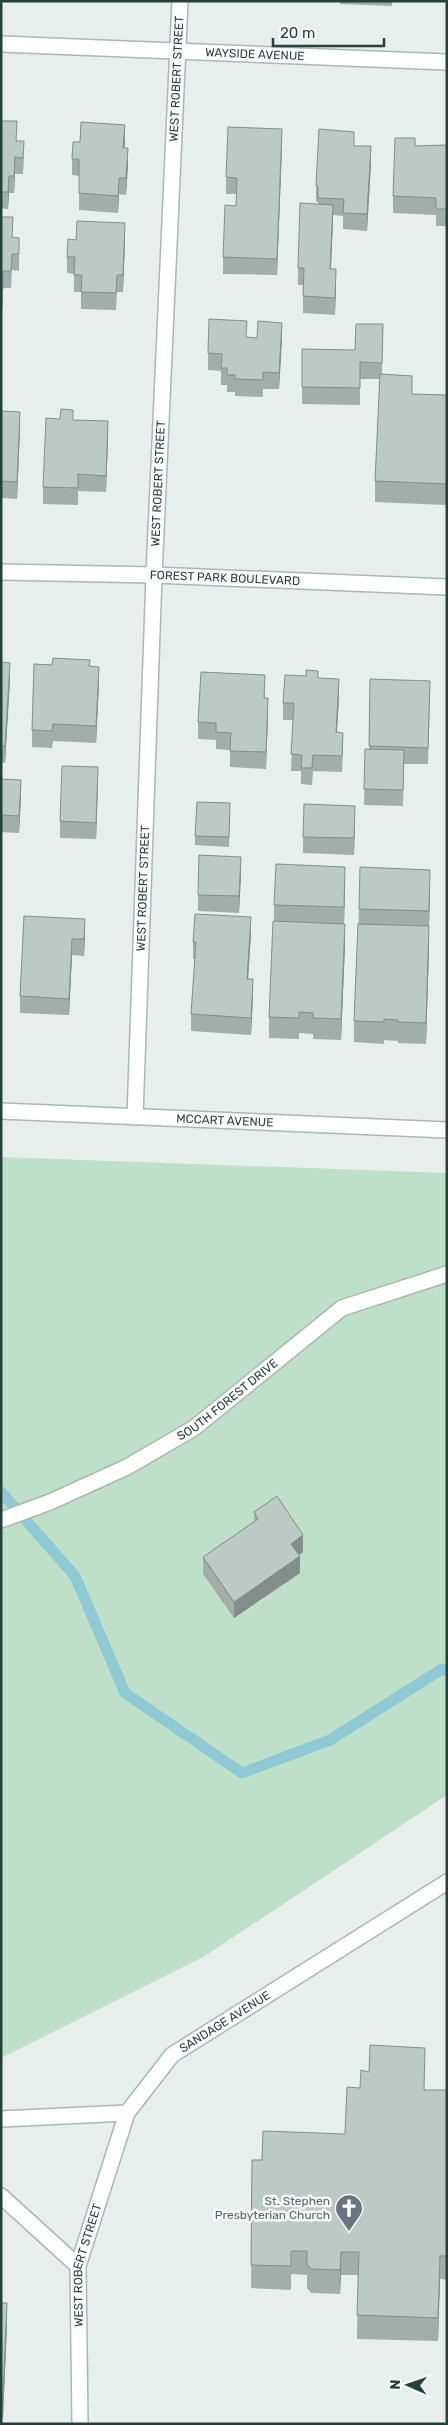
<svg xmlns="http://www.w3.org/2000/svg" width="448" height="2425" viewBox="0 0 448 2425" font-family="Rubik,sans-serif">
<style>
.park{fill:#bfe0c8}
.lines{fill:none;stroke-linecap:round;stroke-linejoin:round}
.stream{stroke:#8ec9d4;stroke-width:11}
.minor-casing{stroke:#a8b8b2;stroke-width:18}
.tertiary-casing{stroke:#a8b8b2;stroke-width:18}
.minor{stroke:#fff;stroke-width:15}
.tertiary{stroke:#fff;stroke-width:15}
.wall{fill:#a1aea9}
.shaded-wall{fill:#838d89}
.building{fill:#bbcac4;stroke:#838d89}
.labels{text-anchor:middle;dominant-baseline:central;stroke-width:5;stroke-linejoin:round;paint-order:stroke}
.street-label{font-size:12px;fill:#24423a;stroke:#f7fbf9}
.worship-label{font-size:12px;fill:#5b616d;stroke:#f7fbf9;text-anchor:end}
</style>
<rect width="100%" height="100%" fill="#e6efeb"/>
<polygon class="park" points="1,1157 447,1173 447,1795 205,1956 1,2058"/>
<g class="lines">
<polyline class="stream" points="1,1492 75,1576 125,1693 242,1773 330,1740 442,1669 447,1670"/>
<g class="minor-casing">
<g id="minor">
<path id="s1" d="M1,44L447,62"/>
<path id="s2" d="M135,1117L154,575L180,1"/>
<path id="s3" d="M1,1520L50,1502L127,1467L194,1428L342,1308L447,1274"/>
<path id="s4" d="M1,2119L127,2113L172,2055L447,1882"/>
<polyline points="1,2196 78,2266"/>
<path id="s5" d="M80,2424L78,2266L127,2113"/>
</g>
</g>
<g class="tertiary-casing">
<g id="tertiary">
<path id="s6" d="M1,572L154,575L447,587"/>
<path id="s7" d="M1,1111L447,1130"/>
</g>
</g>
<use href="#minor" class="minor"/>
<use href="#tertiary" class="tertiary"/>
</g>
<g class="wall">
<polygon points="340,1 392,1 392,6 340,4"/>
<polygon points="1,121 17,141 24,158 23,174 15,174 14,193 9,193 8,209 1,208"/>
<polygon points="80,142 125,142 124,148 128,165 126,195 119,194 118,213 79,210 79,176 72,175 72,159"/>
<polygon points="447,145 447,226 436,226 436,215 393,213 393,196 415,146"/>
<polygon points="282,146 277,275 223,274 223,257 236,206 237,194 226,194 226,177"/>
<polygon points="354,146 371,163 367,231 343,229 343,216 333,215 331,269 336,286 335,315 303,313 303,285 298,285 298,268 318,204 318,202 316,202 316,185"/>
<polygon points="1,217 13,238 19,254 19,271 12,270 11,288 3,288 3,306 1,305"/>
<polygon points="76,240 125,240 123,292 117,292 116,310 81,309 81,292 74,292 74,274 67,273 67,257"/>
<polygon points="383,324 382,374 412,394 447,395 447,505 375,502 375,481 380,379 360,379 360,405 302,404 302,349 355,350"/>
<polygon points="247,338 282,339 279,389 263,389 263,397 235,396 235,392 227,392 227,385 221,385 221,371 208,370 208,353"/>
<polygon points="1,411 20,429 17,499 1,498"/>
<polygon points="73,420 108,438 106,492 78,491 78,505 43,504 43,487"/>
<polygon points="1,662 10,679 5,763 1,763"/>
<polygon points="90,666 99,684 96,743 53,741 52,748 32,747 32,730"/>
<polygon points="318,678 339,696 337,732 343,749 342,772 313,771 312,785 301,784 301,771 291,771 293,720 283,720 283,703"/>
<polygon points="370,679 430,698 428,764 404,764 403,806 364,805 365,749 369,749"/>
<polygon points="265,692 265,698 268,714 266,769 230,767 230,750 216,749 216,740 198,739 198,722"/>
<polygon points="1,779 21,797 19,833 1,832"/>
<polygon points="98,784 96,839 60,838 60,821"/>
<polygon points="230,803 229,847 195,845 195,836"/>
<polygon points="355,822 354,855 303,853 303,837"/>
<polygon points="241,874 239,913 198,911 198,895"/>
<polygon points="345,884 344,924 345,945 341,1040 313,1039 313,1034 299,1033 299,1039 269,1038 269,1017 274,921 274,905"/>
<polygon points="430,887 429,926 429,948 426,1044 398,1043 398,1041 384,1040 384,1044 354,1042 354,1021 359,909"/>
<polygon points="24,916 85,936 84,956 72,955 69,1015 20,1013 20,996"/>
<polygon points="251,934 248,979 253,996 251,1035 191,1031 191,1014 195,959 193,959 193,942"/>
<polygon points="254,1512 303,1552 299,1555 300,1573 234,1618 203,1574 203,1557 254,1522"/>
<polygon points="425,2090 447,2090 447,2280 440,2279 438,2341 357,2339 358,2275 341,2275 340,2294 311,2293 307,2288 307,2275 291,2274 291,2290 251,2288 252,2160 262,2160 345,2134"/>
<polygon points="1,2303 7,2324 3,2418 1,2418"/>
</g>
<g class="shaded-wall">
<polygon points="125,125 125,142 123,165 123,148"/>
<polygon points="282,129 282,146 277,275 277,259"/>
<polygon points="371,146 371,163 367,231 367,214"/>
<polygon points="128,148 128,165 126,195 126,178"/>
<polygon points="15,157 15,174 14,193 14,176"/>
<polygon points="9,176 9,193 8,209 8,192"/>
<polygon points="119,178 119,194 118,213 118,196"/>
<polygon points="333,205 333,222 330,286 330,269"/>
<polygon points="125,223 125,240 123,292 123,275"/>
<polygon points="336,269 336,286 335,315 335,298"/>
<polygon points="282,323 282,339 279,389 279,373"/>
<polygon points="20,412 20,429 17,499 17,482"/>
<polygon points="108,421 108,438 106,492 106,476"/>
<polygon points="10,663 10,679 5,763 5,746"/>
<polygon points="99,667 99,684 96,743 96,726"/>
<polygon points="339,679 339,696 336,749 336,732"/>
<polygon points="268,698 268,714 266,769 266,752"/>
<polygon points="98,767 98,784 96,839 96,823"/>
<polygon points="21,780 21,797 19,833 19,816"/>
<polygon points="355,806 355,822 354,855 354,838"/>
<polygon points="241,857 241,874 239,913 239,896"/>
<polygon points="345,867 345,884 344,924 344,907"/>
<polygon points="430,870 430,887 429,928 429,911"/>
<polygon points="251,917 251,934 247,995 247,979"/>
<polygon points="85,919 85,936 84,956 84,939"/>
<polygon points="345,924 345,945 341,1040 341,1019"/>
<polygon points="429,926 429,948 426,1044 426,1023"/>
<polygon points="72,939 72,955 69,1015 69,999"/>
<polygon points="253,979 253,996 251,1035 251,1018"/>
<polygon points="303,1535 303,1552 291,1560 291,1544"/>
<polygon points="300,1556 300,1573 234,1618 234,1602"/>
<polygon points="341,2252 341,2275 340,2294 340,2270"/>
<polygon points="440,2256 440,2279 438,2341 438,2318"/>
<polygon points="7,2303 7,2324 3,2418 3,2397"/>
</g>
<g class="building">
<polygon points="1,121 17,121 16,141 24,141 23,158 15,157 14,176 9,176 8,192 1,192"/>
<polygon points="81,122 125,125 123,148 128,148 126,178 119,178 118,196 79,193 79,159 72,159 73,142 80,142"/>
<polygon points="228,127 282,129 277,259 223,257 225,205 236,206 237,178 226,177"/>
<polygon points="319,129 354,132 354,146 371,146 367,214 343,213 344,199 318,198 318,186 316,185"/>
<polygon points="395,138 415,138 415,146 447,145 447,209 436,209 436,198 393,196"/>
<polygon points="300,203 333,205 330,269 336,269 335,298 303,296 304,268 298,268"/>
<polygon points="1,217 13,217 12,237 19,238 19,254 12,254 11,271 3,271 3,289 1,289"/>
<polygon points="77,221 125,223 123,275 117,275 116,293 81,292 82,275 74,275 75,257 67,257 68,239 76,240"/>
<polygon points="209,319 247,321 246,337 257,338 258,321 282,323 279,373 263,372 263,380 235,379 235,375 227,375 227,368 221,368 222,354 208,353"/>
<polygon points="356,324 383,324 382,363 360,362 360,388 302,387 302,349 355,350"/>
<polygon points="380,374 412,376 412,394 447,395 447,484 375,481"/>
<polygon points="61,409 73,410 73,420 108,421 106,476 78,474 78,488 43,487 46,418 60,419"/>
<polygon points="1,411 20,412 17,482 1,481"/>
<polygon points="53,658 90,660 89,666 99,667 96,726 53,724 52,731 32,730 34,664 52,665"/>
<polygon points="1,662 10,663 5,746 1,746"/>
<polygon points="306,670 318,671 318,678 339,679 336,732 343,733 342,756 313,755 312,768 301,768 302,755 291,754 294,703 283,703 285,675 306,676"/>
<polygon points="201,672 265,675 264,698 268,698 266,752 230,751 231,733 216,732 216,723 198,722"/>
<polygon points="370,679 430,681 428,748 369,746"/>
<polygon points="365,749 404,750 403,790 364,789"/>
<polygon points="62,766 98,767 96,823 60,821"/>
<polygon points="1,779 21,780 19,816 1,815"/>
<polygon points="197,802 230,803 229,837 195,836"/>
<polygon points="304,804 355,806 354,838 303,837"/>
<polygon points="199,855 241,857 239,896 198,895"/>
<polygon points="276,864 345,867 344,907 274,905"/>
<polygon points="360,867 430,870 429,911 359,909"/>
<polygon points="195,914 251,917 247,979 253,979 251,1018 191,1014 196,942 193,942"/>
<polygon points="24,916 85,919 84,939 72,939 69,999 20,996"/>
<polygon points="273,921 345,924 341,1019 313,1018 313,1013 299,1012 299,1018 269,1017"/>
<polygon points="358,924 429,926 426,1023 398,1022 398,1020 384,1019 384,1022 354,1021"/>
<polygon points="277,1496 303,1535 291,1544 300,1556 234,1602 203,1557 258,1519 254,1512"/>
<polygon points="370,2045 425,2048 424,2090 447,2090 447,2256 440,2256 438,2318 357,2315 359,2252 341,2252 340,2270 311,2269 307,2264 307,2251 291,2251 291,2266 251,2265 252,2160 262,2160 263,2131 345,2134 347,2087 360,2088 361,2070 369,2072"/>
<polygon points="1,2303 7,2303 3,2397 1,2397"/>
</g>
<defs>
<g id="church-pin" transform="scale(1.4375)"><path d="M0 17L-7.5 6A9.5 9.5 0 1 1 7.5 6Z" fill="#6b7280" stroke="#f7fbf9"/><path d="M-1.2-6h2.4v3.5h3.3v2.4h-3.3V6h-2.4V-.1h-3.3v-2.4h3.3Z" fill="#fff"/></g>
</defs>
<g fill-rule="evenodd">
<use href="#church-pin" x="349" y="2208"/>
</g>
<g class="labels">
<g class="street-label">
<text stroke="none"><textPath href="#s1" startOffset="254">WAYSIDE AVENUE</textPath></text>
<text stroke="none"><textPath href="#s2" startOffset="1039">WEST ROBERT STREET</textPath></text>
<text stroke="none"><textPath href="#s2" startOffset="634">WEST ROBERT STREET</textPath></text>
<text stroke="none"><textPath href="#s6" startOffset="224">FOREST PARK BOULEVARD</textPath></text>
<text stroke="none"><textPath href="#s2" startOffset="229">WEST ROBERT STREET</textPath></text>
<text stroke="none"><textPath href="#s7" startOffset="224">MCCART AVENUE</textPath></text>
<text stroke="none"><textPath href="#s3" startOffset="258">SOUTH FOREST DRIVE</textPath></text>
<text stroke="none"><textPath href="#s4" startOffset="262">SANDAGE AVENUE</textPath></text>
<text stroke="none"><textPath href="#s5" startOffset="160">WEST ROBERT STREET</textPath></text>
</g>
<g class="worship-label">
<text x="330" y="2201">St. Stephen<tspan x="330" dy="14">Presbyterian Church</tspan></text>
</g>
</g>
<rect width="448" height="2425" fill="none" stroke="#24423a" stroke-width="5"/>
<g transform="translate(408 2385) rotate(272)" stroke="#f7fbf9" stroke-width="4" paint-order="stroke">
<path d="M0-4L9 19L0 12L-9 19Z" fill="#24423a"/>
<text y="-8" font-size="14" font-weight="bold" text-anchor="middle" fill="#24423a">N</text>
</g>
<path d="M273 38v8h111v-8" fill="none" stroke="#24423a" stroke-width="2.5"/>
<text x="280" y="38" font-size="15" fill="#24423a" stroke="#f7fbf9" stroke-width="4" paint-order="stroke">20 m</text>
</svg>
